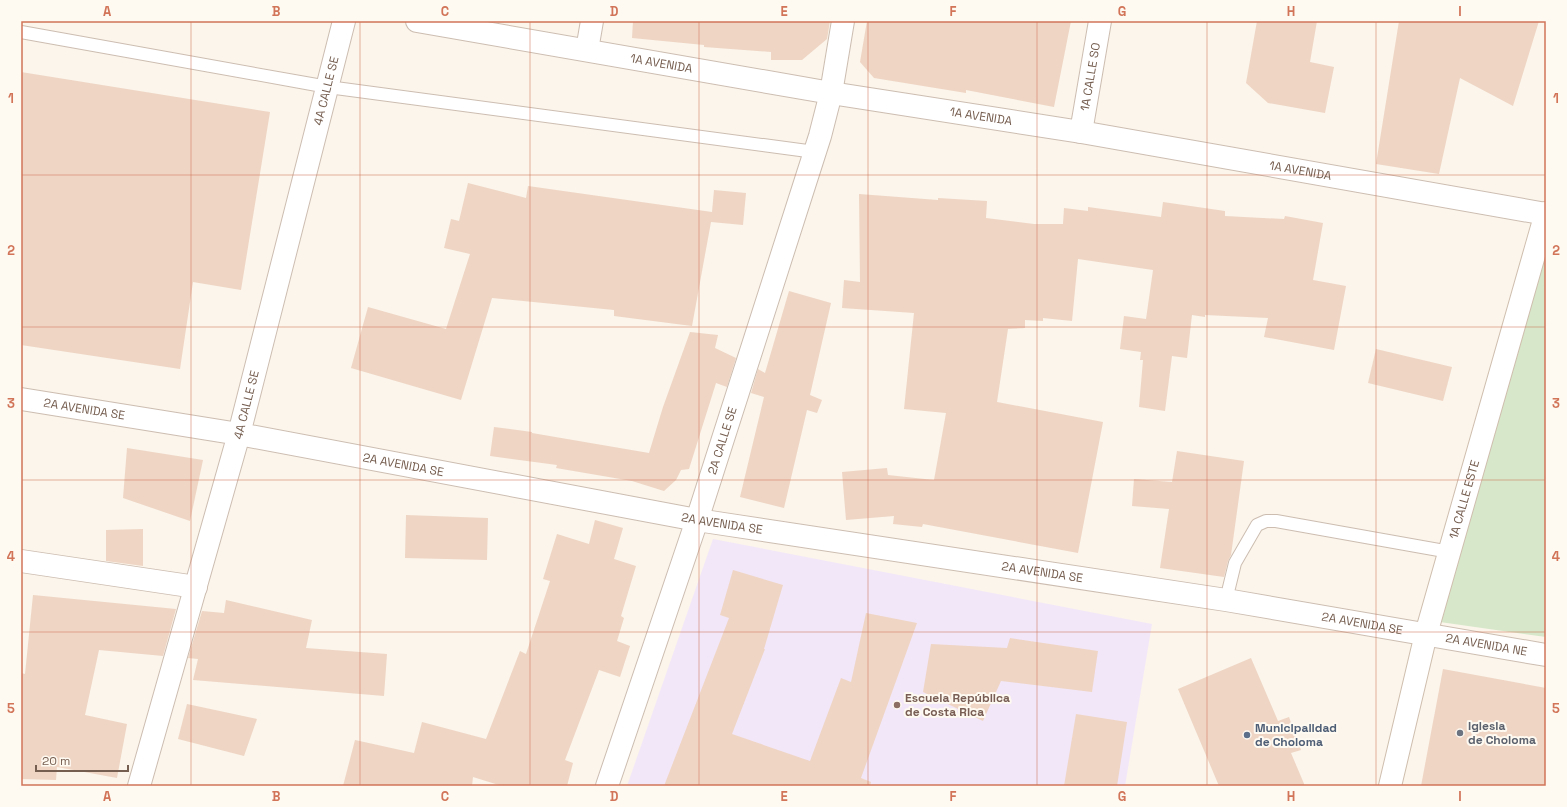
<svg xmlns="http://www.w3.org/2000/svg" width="1567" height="807" viewBox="0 0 1567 807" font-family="'Space Grotesk',sans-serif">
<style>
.education{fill:#f2e7f8}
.green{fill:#d6e8c9}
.building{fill:#efd5c4}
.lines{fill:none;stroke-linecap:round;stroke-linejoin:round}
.service-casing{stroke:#cdbdb1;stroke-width:14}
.minor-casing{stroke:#cdbdb1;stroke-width:24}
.secondary-casing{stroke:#cfbeae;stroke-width:24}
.service{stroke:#fff;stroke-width:12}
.minor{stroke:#fff;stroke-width:22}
.secondary{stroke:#fff;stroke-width:22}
.grid{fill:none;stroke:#d17458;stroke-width:1;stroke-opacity:0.55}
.education-dot{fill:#8d6e63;stroke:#fef9f1;stroke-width:1.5}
.worship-dot{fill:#6b7280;stroke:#fef9f1;stroke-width:1.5}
.service-dot{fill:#5c6f8a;stroke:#fef9f1;stroke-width:1.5}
.labels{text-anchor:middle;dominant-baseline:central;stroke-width:4;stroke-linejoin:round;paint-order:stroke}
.street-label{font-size:12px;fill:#755d4f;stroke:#fef9f1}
.education-label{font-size:12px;font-weight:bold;fill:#785e54;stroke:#fef9f1;text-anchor:start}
.worship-label{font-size:12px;font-weight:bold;fill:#5b616d;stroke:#fef9f1;text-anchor:start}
.service-label{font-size:12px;font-weight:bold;fill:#4e5e75;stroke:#fef9f1;text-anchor:start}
.neatline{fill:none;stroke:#d17458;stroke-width:1.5}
.grid-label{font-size:13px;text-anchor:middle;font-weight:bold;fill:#d17458}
</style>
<rect width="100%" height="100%" fill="#fbf5eb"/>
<polygon class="education" points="713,539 1152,624 1125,786 627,786"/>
<polygon class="green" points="1546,242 1546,637 1440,622"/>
<g class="building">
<polygon points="633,21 830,21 827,39 802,60 771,60 771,52 704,47 704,45 632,38"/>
<polygon points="867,21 1071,21 1054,107 966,90 966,93 874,78 860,62"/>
<polygon points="1257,21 1317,21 1310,62 1334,67 1325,113 1268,103 1246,83"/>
<polygon points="1399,21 1539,21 1513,106 1460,78 1439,174 1376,164"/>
<polygon points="21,72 270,112 241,290 193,282 180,369 21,345"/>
<polygon points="468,183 526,198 528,186 712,212 714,190 746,193 743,225 711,222 692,326 614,316 614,310 492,298 461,400 351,368 368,307 446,329 470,254 444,248 451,219 459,221"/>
<polygon points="859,194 938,200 938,198 987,201 986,218 1034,224 1063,224 1064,208 1088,211 1088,207 1161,217 1163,202 1225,211 1225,216 1284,219 1285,216 1323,223 1313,280 1346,286 1334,350 1264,337 1268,318 1205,315 1205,317 1192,315 1187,358 1172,356 1165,411 1139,407 1143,360 1140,360 1141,352 1120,349 1124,316 1146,319 1153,270 1078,259 1072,321 1043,318 1043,321 1025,320 1025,328 1008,329 997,402 1103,422 1078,553 923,524 922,527 893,524 894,516 846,520 842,472 887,468 888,475 934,480 946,413 904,409 914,313 842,308 844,280 860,282"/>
<polygon points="789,291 831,303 810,395 822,400 817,413 807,410 784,508 740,497 764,397 751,393 758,369 765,373"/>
<polygon points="690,332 718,335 715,348 736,358 727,387 716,383 689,469 681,470 676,480 664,491 632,481 556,468 557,465 490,456 494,427 532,432 532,433 649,453 663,407"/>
<polygon points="1376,349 1452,367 1443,401 1368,383"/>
<polygon points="127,448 203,460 190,521 123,498"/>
<polygon points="1177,451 1244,461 1231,555 1228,561 1224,577 1160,568 1169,509 1132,506 1134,479 1172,482"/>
<polygon points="406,515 488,518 487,560 405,558"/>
<polygon points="595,520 623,528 614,559 636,566 621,616 624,618 617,641 630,646 620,677 599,670 565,760 573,763 567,786 502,786 473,777 472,786 343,786 355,740 414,753 422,722 486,739 520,651 526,654 550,581 543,579 557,534 589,544"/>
<polygon points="143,529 143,566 106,561 106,530"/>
<polygon points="733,570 783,585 764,649 765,649 732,734 810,761 841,678 851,682 866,613 917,623 861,778 871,782 870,786 664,786 729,618 720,615"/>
<polygon points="33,595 176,609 163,656 99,650 85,715 127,724 117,778 57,767 56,780 21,779 21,673 25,674"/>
<polygon points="226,600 312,620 306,648 387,654 384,696 193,680 198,659 188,658 202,611 224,613"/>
<polygon points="1010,638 1098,651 1092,692 1001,681 983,721 923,692 931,644 1007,648"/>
<polygon points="1251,658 1278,721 1289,717 1301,750 1291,753 1305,786 1219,786 1178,689"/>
<polygon points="1443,669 1546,688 1546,786 1421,786"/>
<polygon points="187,704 257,719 244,756 178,739"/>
<polygon points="1076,714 1127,722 1117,786 1064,786"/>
</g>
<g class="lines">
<g class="service-casing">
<g id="service">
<polyline points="21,32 328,87 815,152"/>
<polyline points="1226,600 1235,563 1257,525 1266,521 1276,521 1450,552"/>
</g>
</g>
<g class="minor-casing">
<g id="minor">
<path id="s1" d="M417,21L831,93L1081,132L1546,214"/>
<polyline points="587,50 592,21"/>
<path id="s2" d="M1081,132L1100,21"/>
<path id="s3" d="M21,399L239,434L697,520L1226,600L1546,655"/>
<polyline points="21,561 196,587"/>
<path id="s4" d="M139,786L239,434L344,21"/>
<path id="s5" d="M607,786L697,520L820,136L831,93L843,21"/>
</g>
</g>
<g class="secondary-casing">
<g id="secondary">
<path id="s6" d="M1390,786L1426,634L1546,213"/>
</g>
</g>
<use href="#service" class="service"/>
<use href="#minor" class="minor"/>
<use href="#secondary" class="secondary"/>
</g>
<path class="grid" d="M191,21V786M360,21V786M530,21V786M699,21V786M868,21V786M1037,21V786M1207,21V786M1376,21V786M21,175H1546M21,327H1546M21,480H1546M21,632H1546"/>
<circle class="education-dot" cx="897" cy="705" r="4"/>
<circle class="worship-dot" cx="1460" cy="733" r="4"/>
<circle class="service-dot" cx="1247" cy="735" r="4"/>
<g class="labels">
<g class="street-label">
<text stroke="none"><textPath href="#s1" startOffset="248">1A AVENIDA</textPath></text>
<text stroke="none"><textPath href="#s2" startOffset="56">1A CALLE SO</textPath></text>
<text stroke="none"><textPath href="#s4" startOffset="720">4A CALLE SE</textPath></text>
<text stroke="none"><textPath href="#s1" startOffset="572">1A AVENIDA</textPath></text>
<text stroke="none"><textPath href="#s1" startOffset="896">1A AVENIDA</textPath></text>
<text stroke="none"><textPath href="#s4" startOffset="396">4A CALLE SE</textPath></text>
<text stroke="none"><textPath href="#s3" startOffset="64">2A AVENIDA SE</textPath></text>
<text stroke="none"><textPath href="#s5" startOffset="364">2A CALLE SE</textPath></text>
<text stroke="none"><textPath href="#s3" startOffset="388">2A AVENIDA SE</textPath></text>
<text stroke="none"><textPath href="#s6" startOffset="296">1A CALLE ESTE</textPath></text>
<text stroke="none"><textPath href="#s3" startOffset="712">2A AVENIDA SE</textPath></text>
<text stroke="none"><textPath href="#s3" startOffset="1036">2A AVENIDA SE</textPath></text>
<text stroke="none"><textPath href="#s3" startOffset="1360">2A AVENIDA SE</textPath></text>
<text stroke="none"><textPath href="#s3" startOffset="1486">2A AVENIDA NE</textPath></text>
</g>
<g class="education-label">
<text x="905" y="698">Escuela República<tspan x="905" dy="14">de Costa Rica</tspan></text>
</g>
<g class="worship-label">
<text x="1468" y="726">Iglesia<tspan x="1468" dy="14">de Choloma</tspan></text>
</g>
<g class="service-label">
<text x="1255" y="728">Municipalidad<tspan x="1255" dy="14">de Choloma</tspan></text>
</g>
</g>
<rect width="1567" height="807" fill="none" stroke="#fef9f1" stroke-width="44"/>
<path d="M36 765v6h92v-6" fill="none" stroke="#755d4f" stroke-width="2"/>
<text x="42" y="765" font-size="12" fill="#755d4f" stroke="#fef9f1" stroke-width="3" paint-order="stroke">20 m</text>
<rect x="22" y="22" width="1523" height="763" class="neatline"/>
<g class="grid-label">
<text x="107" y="16">A</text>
<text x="276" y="16">B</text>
<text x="445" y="16">C</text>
<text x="614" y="16">D</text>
<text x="784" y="16">E</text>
<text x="953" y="16">F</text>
<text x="1122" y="16">G</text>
<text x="1291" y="16">H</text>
<text x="1460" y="16">I</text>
<text x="11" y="103">1</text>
<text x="1556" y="103">1</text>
<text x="11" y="255">2</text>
<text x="1556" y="255">2</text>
<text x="11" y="408">3</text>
<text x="1556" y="408">3</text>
<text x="11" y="561">4</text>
<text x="1556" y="561">4</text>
<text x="11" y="713">5</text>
<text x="1556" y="713">5</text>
<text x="107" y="801">A</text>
<text x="276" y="801">B</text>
<text x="445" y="801">C</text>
<text x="614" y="801">D</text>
<text x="784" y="801">E</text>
<text x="953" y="801">F</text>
<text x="1122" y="801">G</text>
<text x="1291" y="801">H</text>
<text x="1460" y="801">I</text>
</g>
</svg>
